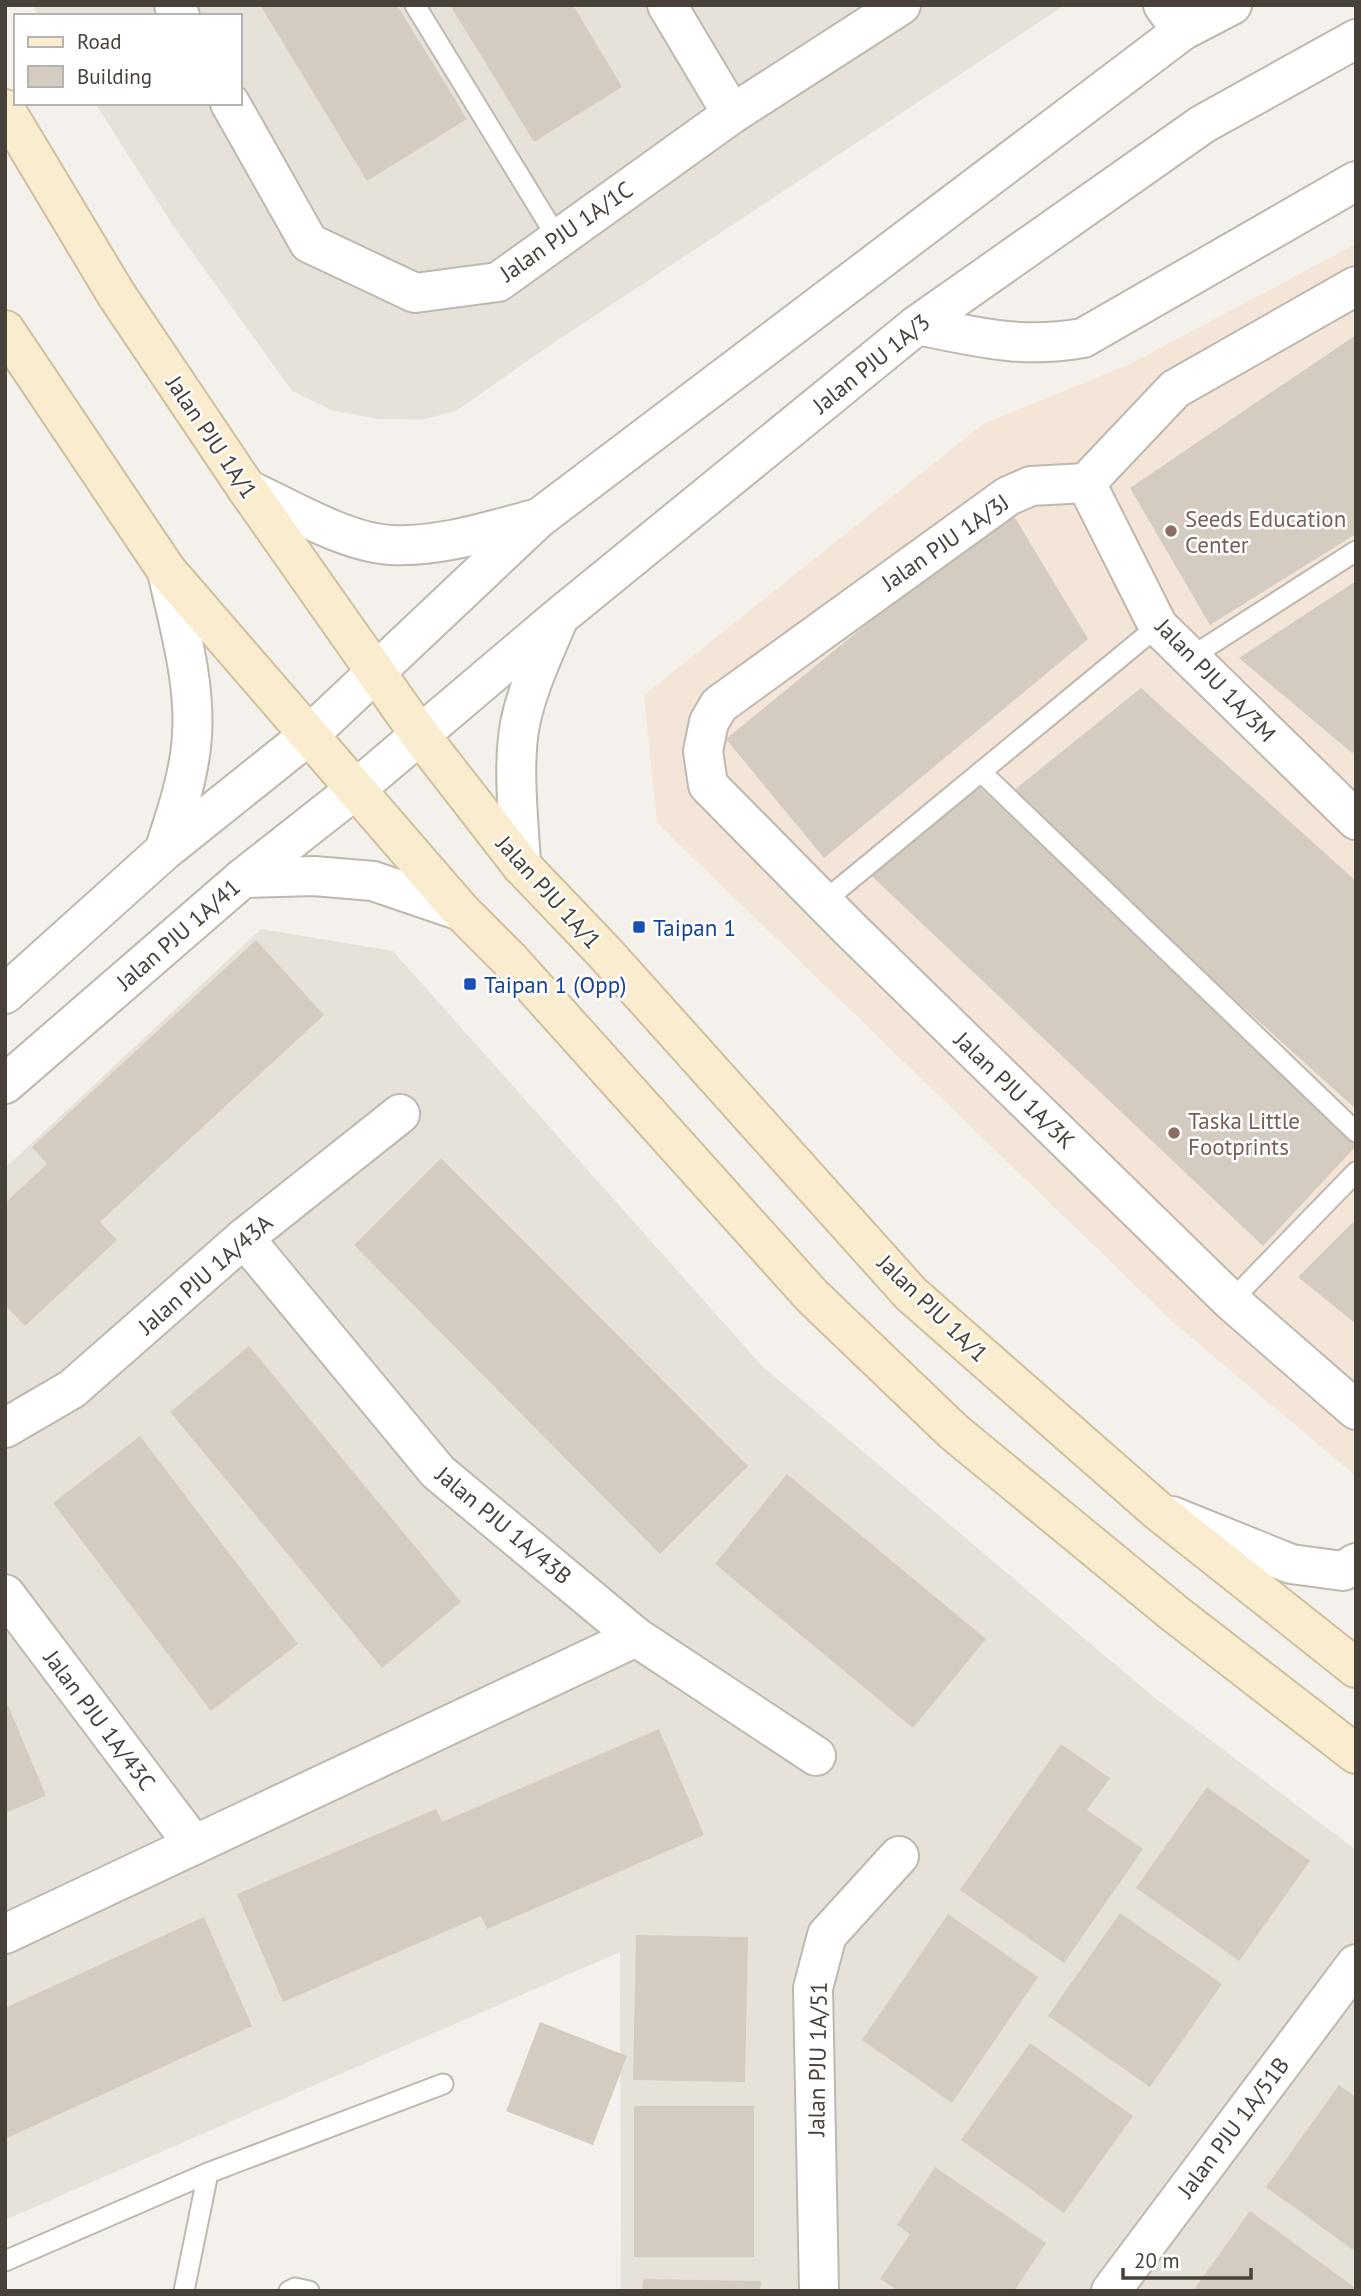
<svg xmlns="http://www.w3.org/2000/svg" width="1361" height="2296" viewBox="0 0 1361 2296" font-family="'PT Sans',sans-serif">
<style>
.residential{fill:#e7e2d9}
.commercial{fill:#f3e6d8}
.building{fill:#d4ccc1}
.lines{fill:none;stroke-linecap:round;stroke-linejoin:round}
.service-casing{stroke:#beb8ae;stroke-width:23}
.minor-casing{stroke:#beb8ae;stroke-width:42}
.tertiary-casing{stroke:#beb8ae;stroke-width:42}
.secondary-casing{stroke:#cfc09e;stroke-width:42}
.service{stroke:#fff;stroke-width:19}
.minor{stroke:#fff;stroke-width:38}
.tertiary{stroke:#fff;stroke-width:38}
.secondary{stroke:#faedcf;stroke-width:38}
.education-dot{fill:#8d6e63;stroke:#fff;stroke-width:2.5}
.transit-dot{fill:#1a4fb4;stroke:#fff;stroke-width:2.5}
.labels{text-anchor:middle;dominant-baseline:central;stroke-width:5;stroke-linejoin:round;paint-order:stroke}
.street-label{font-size:23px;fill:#474139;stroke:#fff}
.education-label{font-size:23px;fill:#785e54;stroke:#fff;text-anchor:start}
.transit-label{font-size:23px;fill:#164399;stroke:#fff;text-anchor:start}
</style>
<rect width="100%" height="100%" fill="#f4f0eb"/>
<g class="residential">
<polygon points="33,5 1065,5 546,348 456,411 421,420 379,419 334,411 292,391 172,224 95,103 240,103 240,16 39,16"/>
<polygon points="261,929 393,951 763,1367 1155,1698 1356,1850 1356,2291 621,2291 620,1952 5,2220 5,1168"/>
</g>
<polygon class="commercial" points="1356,244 1356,1476 1174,1323 657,823 644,695 983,424 1130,364"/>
<g class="building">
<polygon points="260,5 397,5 467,119 367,181"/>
<polygon points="450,5 573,5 622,87 534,142"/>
<polygon points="1356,335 1356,534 1210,625 1130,488"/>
<polygon points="1009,508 1088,639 824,858 726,739"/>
<polygon points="1356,581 1356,750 1352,753 1239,658"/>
<polygon points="1141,688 1356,881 1356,1109 1008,795"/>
<polygon points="978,786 1356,1139 1356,1146 1263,1246 860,865"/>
<polygon points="256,940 324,1015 100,1222 117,1240 25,1326 5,1305 5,1203 47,1164 32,1147"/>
<polygon points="441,1158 748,1466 660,1554 354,1245"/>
<polygon points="1356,1219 1356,1324 1298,1277"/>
<polygon points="249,1346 461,1602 382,1668 170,1412"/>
<polygon points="140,1436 298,1644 211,1711 53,1503"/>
<polygon points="787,1474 986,1639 913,1728 715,1564"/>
<polygon points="8,1705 46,1796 5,1813 5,1706"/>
<polygon points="659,1729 704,1835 487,1929 481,1916 283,2002 237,1894 436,1809 442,1822"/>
<polygon points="1061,1744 1110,1778 1087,1810 1143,1849 1064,1963 960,1890"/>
<polygon points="1207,1787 1310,1861 1239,1961 1136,1888"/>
<polygon points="1120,1913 1222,1984 1150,2087 1048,2016"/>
<polygon points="948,1914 1038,1977 952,2103 862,2040"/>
<polygon points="204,1917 252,2026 5,2139 5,2008"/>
<polygon points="636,1935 748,1937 745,2082 633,2080"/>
<polygon points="540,2022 627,2056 593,2145 506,2111"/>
<polygon points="1030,2043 1133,2116 1064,2213 961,2140"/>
<polygon points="1339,2085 1356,2097 1356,2252 1266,2187"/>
<rect x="634" y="2106" width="120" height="151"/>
<polygon points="935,2167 1046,2243 1014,2291 899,2291 880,2279 910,2234 897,2225"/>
<polygon points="1250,2211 1354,2287 1352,2291 1193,2291"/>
<polygon points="643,2279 761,2281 760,2291 642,2291"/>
</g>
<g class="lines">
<g class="service-casing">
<g id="service">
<polyline points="415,5 558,239"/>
<polyline points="1191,657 1356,551"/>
<polyline points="981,772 1356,1132"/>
<polyline points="823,902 1158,626"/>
<polyline points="1231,1301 1356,1172"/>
<polyline points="5,2261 208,2173"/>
<polyline points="184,2291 208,2173 443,2084"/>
<polyline points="289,2291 295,2288 309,2291"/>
</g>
</g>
<g class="minor-casing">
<g id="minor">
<polyline points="174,5 180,16"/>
<polyline points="667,5 732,114"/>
<polyline points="1163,5 1182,31"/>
<polyline points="230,103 309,243 415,293 498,282 732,114 901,5"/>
<polyline points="1356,286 1175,389 1086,483 1031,486 1008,496 719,705 709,722 703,751 708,785 849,928 1231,1301 1356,1410"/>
<path d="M917,325C979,337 1020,349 1083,338L1356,181"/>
<polyline points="1086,483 1158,626 1356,820"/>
<polyline points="244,1238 438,1472 636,1637 816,1756"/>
<polyline points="5,1428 72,1389 244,1238 400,1114"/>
<polyline points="1172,1516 1291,1564 1343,1571 1356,1563"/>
<polyline points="5,1594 194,1845"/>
<polyline points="5,1934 636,1637"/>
<polyline points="819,2291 813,1988 827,1935 899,1856"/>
<polyline points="1111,2291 1356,1964"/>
</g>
</g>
<g class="tertiary-casing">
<g id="tertiary">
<path d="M247,489C288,508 346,543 392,545C440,547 489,531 535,519"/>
<path d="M164,851C175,817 187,783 191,747C198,688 179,627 167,571"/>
<path d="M521,865C519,821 512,768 520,724C527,689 543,655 557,622"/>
<polyline points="243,878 314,876 373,881 461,911"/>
<polyline points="5,994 164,851 309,735 539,518 1182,31 1232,5"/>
<polyline points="5,1084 243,878 356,789 559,617 917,325 1203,124 1356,39"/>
</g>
</g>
<g class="secondary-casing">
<g id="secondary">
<polyline points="5,109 116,294 247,489 420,735 521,865 605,953 911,1294 1157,1510 1356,1668"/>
<polyline points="5,330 167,571 461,911 510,960 812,1296 954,1432 1174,1613 1356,1754"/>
</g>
</g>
<use href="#service" class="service"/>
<use href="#minor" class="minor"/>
<use href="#tertiary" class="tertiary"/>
<use href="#secondary" class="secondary"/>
</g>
<g class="education-dot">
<circle cx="1171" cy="531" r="7"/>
<circle cx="1174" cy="1133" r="7"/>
</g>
<g class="transit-dot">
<rect x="632" y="920" width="14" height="14" rx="3.5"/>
<rect x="463" y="977" width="14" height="14" rx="3.5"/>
</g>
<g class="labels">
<g class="street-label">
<text transform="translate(566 231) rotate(-35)">Jalan PJU 1A/1C</text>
<text transform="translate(871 363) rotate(-39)">Jalan PJU 1A/3</text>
<text transform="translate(212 437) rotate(56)">Jalan PJU 1A/1</text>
<text transform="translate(945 542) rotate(-35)">Jalan PJU 1A/3J</text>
<text transform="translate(1216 680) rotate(46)">Jalan PJU 1A/3M</text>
<text transform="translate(549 892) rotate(48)">Jalan PJU 1A/1</text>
<text transform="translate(178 934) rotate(-41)">Jalan PJU 1A/41</text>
<text transform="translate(1015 1090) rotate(44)">Jalan PJU 1A/3K</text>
<text transform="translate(205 1274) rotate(-41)">Jalan PJU 1A/43A</text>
<text transform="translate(933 1308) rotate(44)">Jalan PJU 1A/1</text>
<text transform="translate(504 1525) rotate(40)">Jalan PJU 1A/43B</text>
<text transform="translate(100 1720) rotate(53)">Jalan PJU 1A/43C</text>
<text transform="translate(817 2059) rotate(-89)">Jalan PJU 1A/51</text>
<text transform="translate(1233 2127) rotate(-53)">Jalan PJU 1A/51B</text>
</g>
<g class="education-label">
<text x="1185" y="518">Seeds Education<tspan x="1185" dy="26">Center</tspan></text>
<text x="1188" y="1120">Taska Little<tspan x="1188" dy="26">Footprints</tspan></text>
</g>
<g class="transit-label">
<text x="653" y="927">Taipan 1</text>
<text x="484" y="984">Taipan 1 (Opp)</text>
</g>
</g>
<rect width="1361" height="2296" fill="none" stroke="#474139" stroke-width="14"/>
<rect x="14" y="14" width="228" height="91" fill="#ffffff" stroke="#b5b3b0" stroke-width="2"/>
<rect x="28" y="37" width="35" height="10" fill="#faedcf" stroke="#b5b3b0" stroke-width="2"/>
<text x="77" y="49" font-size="21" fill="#474139">Road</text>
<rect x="28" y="66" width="35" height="21" fill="#d4ccc1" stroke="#b5b3b0" stroke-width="2"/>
<text x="77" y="84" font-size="21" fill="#474139">Building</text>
<path d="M1123 2268v10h128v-10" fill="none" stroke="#474139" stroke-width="3.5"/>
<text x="1134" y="2268" font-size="21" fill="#474139" stroke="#ffffff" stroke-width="5" paint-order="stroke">20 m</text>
</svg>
